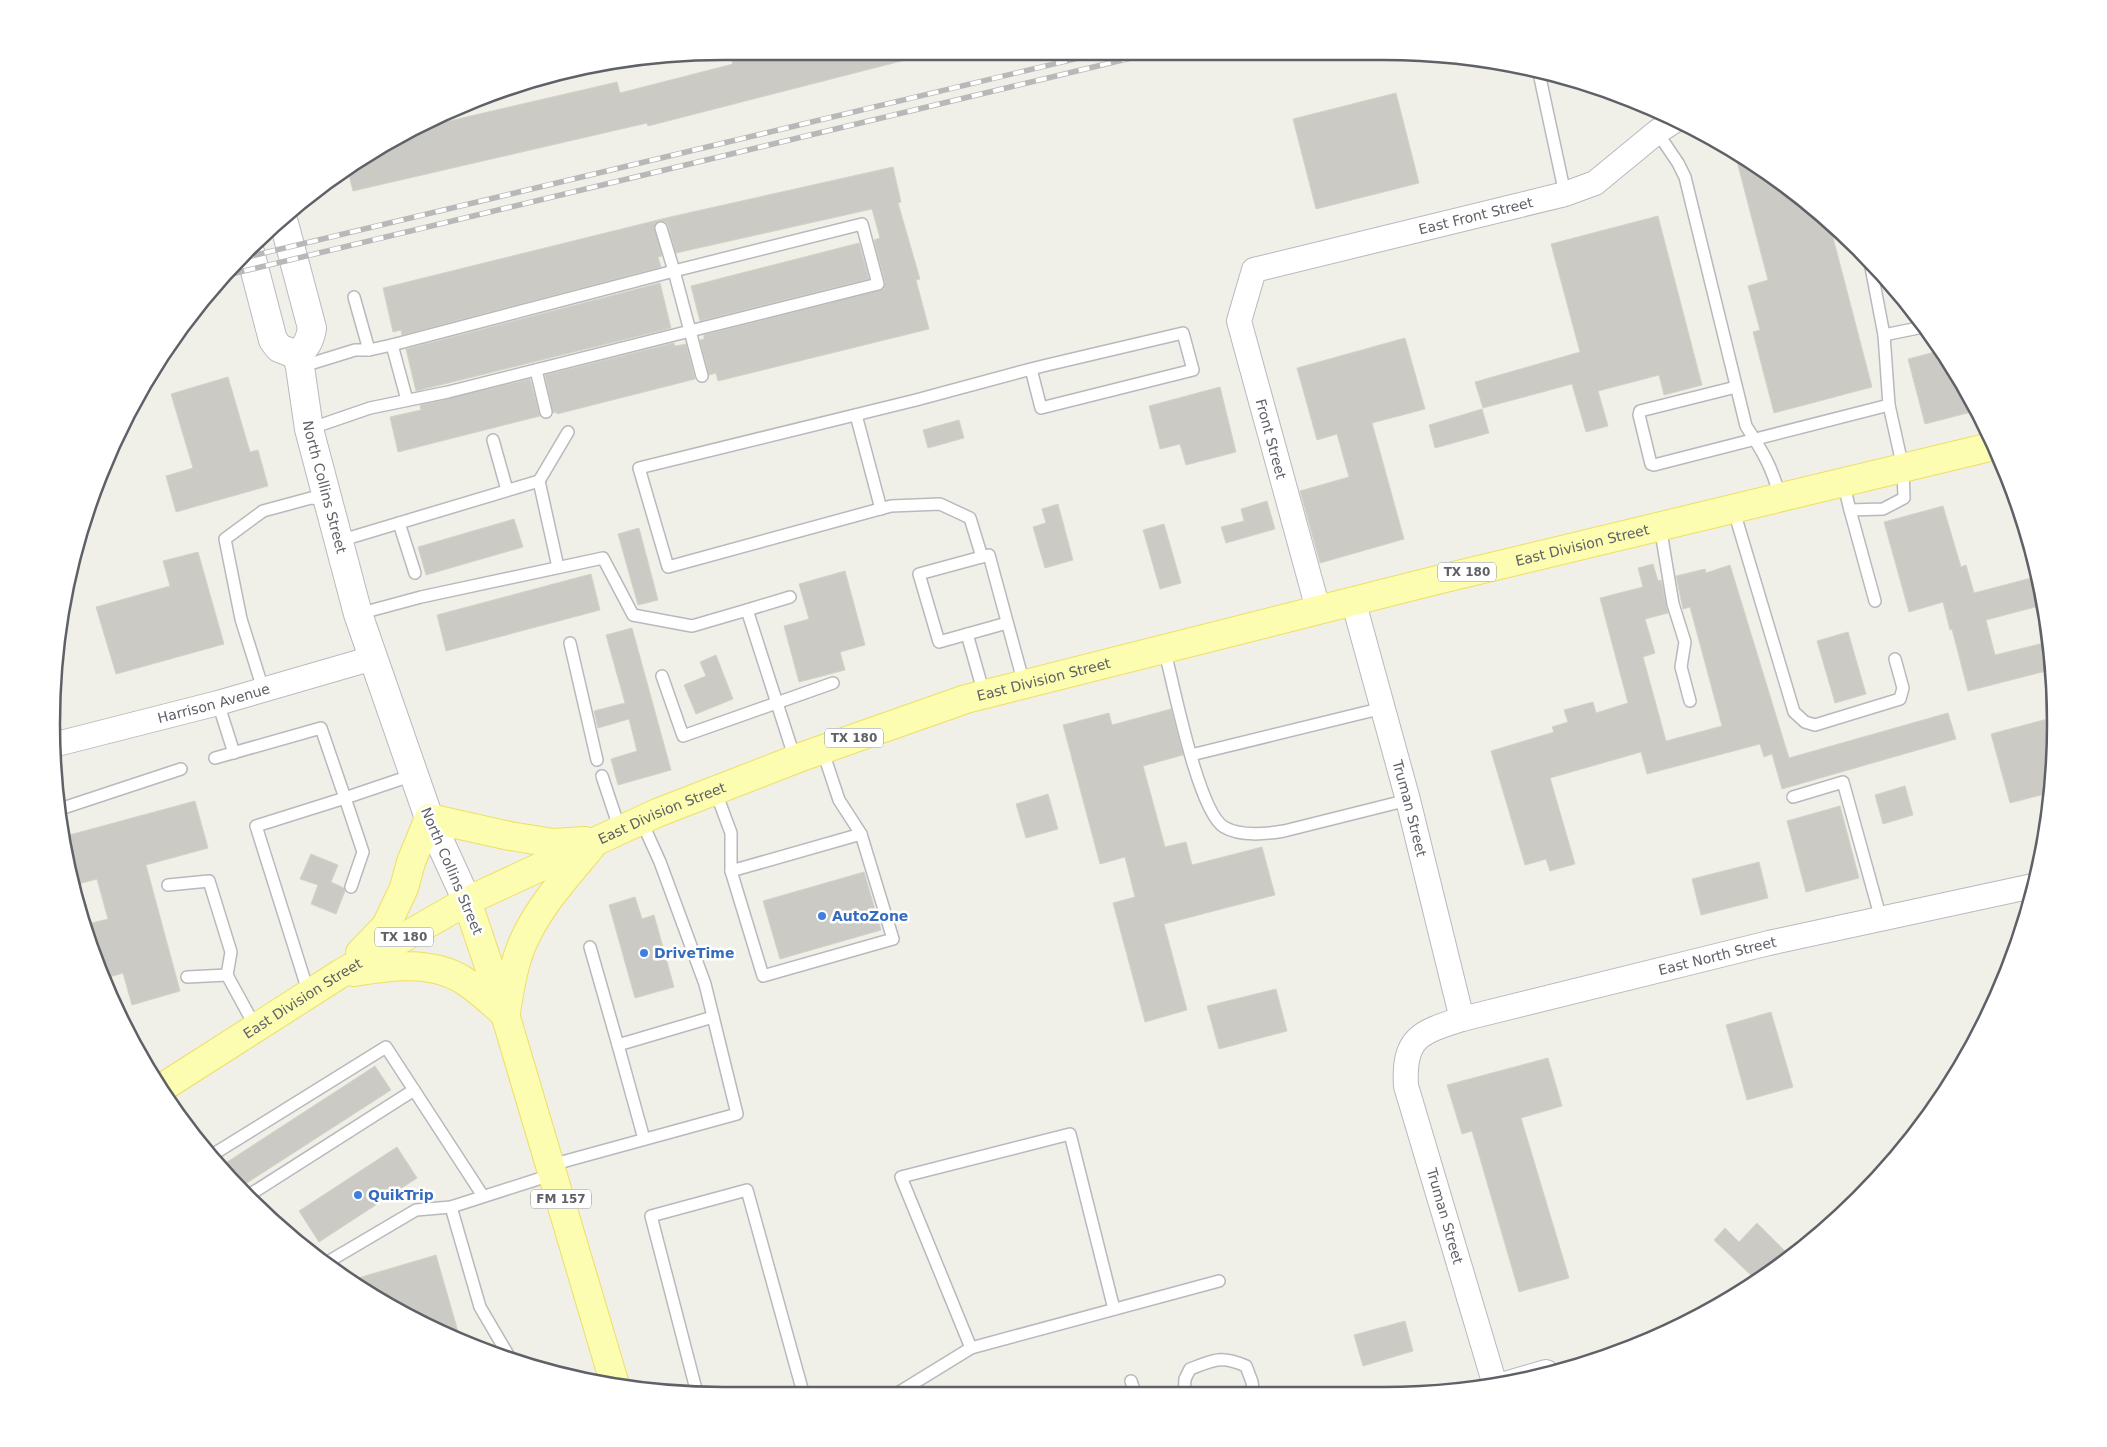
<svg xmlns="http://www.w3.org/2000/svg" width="2107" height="1447" viewBox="0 0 2107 1447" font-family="'DejaVu Sans',sans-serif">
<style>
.building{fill:#cccac4;stroke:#d5d3c6}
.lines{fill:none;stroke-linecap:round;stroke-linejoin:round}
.lane-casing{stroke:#b8b9bd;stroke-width:14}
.street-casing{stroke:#b8b9bd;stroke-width:26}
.secondary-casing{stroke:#b9bac0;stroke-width:30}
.primary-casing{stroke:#eedf63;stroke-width:30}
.lane{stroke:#fff;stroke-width:11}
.street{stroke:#fff;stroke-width:24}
.secondary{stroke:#fff;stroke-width:28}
.primary{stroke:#fcfdb0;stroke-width:28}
.rail-casing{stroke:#b8b8b9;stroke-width:5.5}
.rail{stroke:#fff;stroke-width:4;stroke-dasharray:11;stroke-linecap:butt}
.shop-dot{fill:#3f7fe0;stroke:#fff;stroke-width:2}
.labels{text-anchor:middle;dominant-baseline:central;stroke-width:5;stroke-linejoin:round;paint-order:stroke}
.shield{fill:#fff;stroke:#8f9095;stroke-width:1}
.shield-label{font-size:12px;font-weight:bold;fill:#5f6167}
.street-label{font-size:14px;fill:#5f6167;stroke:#fff}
.shop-label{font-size:14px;font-weight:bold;fill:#366cbe;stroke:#fff;text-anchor:start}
.rim{fill:none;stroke:#5f6167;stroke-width:2.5}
</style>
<rect width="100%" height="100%" fill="#f0f0e8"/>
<g class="building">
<polygon points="758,51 916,51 917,57 648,126 647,123 353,191 347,167 419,128 617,82 620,93 733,64 731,58"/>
<polygon points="1396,93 1419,183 1316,209 1293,119"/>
<polygon points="1735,154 1793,190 1829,222 1872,387 1774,413 1753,332 1760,330 1748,286 1768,280"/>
<polygon points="893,167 901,202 898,203 920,279 916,280 929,329 718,381 716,373 709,375 700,340 704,339 704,335 884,289 885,282 874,240 880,238 872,209 676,253 668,225 666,222 659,221 654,227 662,256 658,257 661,267 402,335 401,330 393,332 383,288 670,217"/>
<polygon points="1658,216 1702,385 1664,395 1659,375 1598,391 1608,426 1586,432 1572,384 1483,408 1475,382 1580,352 1551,244"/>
<polygon points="859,243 869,279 700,321 691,286"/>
<polygon points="660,283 671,328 416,391 406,349"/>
<polygon points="1405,338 1425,409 1372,423 1404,539 1320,563 1300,491 1349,477 1337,434 1317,440 1297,368"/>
<polygon points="674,343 675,346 686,344 695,379 557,414 557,412 553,413 545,375"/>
<polygon points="1943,350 1975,411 1925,424 1908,359"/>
<polygon points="228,377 250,452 258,450 268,486 176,512 166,476 193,468 171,394"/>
<polygon points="530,379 540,416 398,452 390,417 421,410 420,405"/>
<polygon points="1220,387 1236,452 1186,465 1180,444 1160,449 1149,406"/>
<polygon points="1482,409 1489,433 1435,448 1429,425"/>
<polygon points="959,420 964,438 928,448 923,430"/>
<polygon points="1267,501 1275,529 1226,543 1221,527 1244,521 1241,509"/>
<polygon points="1058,504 1073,560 1045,568 1033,527 1046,523 1042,509"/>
<polygon points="1943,506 1961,567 1966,565 1974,593 2035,577 2043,605 1986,620 1995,655 2048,642 2050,670 1968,691 1952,629 1950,630 1943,602 1909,612 1884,522"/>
<polygon points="514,519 523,547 426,575 418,547"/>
<polygon points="1164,524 1181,583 1160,589 1143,530"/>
<polygon points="639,528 658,600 638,605 618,534"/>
<polygon points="198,552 224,644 116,674 96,607 170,586 163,561"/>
<polygon points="1653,564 1658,581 1661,580 1668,613 1645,619 1655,653 1643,657 1666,741 1722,726 1690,607 1683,609 1676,576 1705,569 1706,573 1730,565 1789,758 1948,713 1956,739 1782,789 1772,754 1764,757 1760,744 1647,774 1641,752 1550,778 1575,864 1550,871 1546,859 1525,865 1491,751 1554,732 1552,727 1568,722 1564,710 1593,702 1596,713 1628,703 1600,598 1643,587 1638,568"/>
<polygon points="845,571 865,645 840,652 845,670 799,682 784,626 809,619 799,584"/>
<polygon points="591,574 600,610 446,651 437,615"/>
<polygon points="632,628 671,770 618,785 611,759 637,751 629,719 598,728 594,711 625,703 606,635"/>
<polygon points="1848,632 1866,694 1835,703 1817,641"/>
<polygon points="716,655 733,699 696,714 684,685 706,676 700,662"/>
<polygon points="1171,709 1183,755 1143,766 1165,847 1186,842 1192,865 1262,847 1275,895 1164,924 1187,1010 1145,1022 1113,903 1135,897 1125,857 1100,864 1063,725 1109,713 1112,725"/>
<polygon points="2055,717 2049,793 2010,803 1991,734"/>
<polygon points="1905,786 1913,815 1883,824 1875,795"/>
<polygon points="1048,794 1058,829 1026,838 1016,804"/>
<polygon points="195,801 208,848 146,865 180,991 132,1005 123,973 106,978 88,924 108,919 97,879 75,885 64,854 62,837"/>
<polygon points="1840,806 1859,878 1806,892 1787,821"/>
<polygon points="311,854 338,865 331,882 344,888 345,891 336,914 311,904 318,885 300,879"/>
<polygon points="1759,862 1768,898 1701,915 1692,879"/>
<polygon points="864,872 881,930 780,959 763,901"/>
<polygon points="635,897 642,919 654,915 674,987 635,998 609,905"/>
<polygon points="1276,989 1287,1031 1219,1049 1207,1006"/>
<polygon points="1771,1012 1793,1087 1747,1100 1726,1025"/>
<polygon points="1548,1058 1562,1106 1521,1118 1569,1278 1519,1292 1472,1131 1462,1134 1447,1085"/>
<polygon points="375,1066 391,1090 239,1188 221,1166"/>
<polygon points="397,1147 417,1178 319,1242 299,1211"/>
<polygon points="1757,1223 1792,1258 1756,1280 1714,1240 1725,1228 1739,1242"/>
<polygon points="436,1255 461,1342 348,1281"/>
<polygon points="1405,1321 1413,1351 1363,1366 1354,1335"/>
</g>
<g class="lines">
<g class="lane-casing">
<g id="lane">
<polyline points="1539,73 1565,194"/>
<polyline points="547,75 552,74"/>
<path d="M1657,132L1678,163L1685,177L1746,426C1763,452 1772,467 1780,497"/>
<polyline points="661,228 674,271 862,224 878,284 690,331 702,376"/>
<polyline points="354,297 369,350"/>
<polyline points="1884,335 1923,327"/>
<polyline points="392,345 407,400"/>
<polyline points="300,367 355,350 369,350 392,345 674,271 690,331 448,392 370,408 309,429"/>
<polyline points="536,370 546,412"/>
<polyline points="1736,387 1640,411 1639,415 1651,464 1654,465 1889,405"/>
<polyline points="856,415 881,509"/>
<polyline points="493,440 507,490"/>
<polyline points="539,481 568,432"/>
<polyline points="1843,482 1850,510 1883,509 1904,498 1903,468 1889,405 1884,335 1870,262"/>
<polyline points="1733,508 1794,712 1805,722 1815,725 1900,699 1903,688 1895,659"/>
<polyline points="1850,510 1875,601"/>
<polyline points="399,523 415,573"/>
<polyline points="1660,526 1673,604 1685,642 1681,667 1690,701"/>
<polyline points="339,541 539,481 558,567"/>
<polyline points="982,557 970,518 940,504 891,506 668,567 639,468 916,400 1031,369 1047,365 1183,333 1193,370 1041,408 1031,369"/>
<polyline points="790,597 747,610 795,759"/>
<polyline points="358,614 421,597 603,558 633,615 692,626 747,610"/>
<polyline points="1007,623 939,642 919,574 989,555 1024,684"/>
<polyline points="967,634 984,694"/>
<polyline points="570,643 597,760"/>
<path d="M1164,648C1173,682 1198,812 1224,827C1241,837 1266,834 1284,831L1408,800"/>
<polyline points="662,676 683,736 833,683"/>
<polyline points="263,689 241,619 225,539 263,511 311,498 327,500"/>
<polyline points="218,703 234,753"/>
<polyline points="1191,755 1383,708"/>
<polyline points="215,758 321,728 345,798 413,775"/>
<polyline points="602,776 620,830"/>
<polyline points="715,790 731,833 731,871 861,834 839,800 822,749"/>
<polyline points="1793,797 1843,782 1881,919"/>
<polyline points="60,809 181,769"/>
<polyline points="731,871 763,976 893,939 861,834"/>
<polyline points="168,885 209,881 231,952 227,975"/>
<polyline points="590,947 618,1045"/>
<polyline points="187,977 227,975 256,1028"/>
<polyline points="309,994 256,826 345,798 363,852 351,887"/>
<polyline points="644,1139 618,1045 713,1017"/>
<polyline points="212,1155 386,1047 483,1196"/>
<polyline points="551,1165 737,1114 705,984 660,862 641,820"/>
<polyline points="246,1197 414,1090"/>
<polyline points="451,1207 480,1307 510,1358"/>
<polyline points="326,1263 416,1210 451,1207 554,1174"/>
<polyline points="971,1348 901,1177 1070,1134 1114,1309"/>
<polyline points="1131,1381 1136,1396"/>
<polyline points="697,1393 651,1216 747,1190 804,1396"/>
<polyline points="893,1396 971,1348 1219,1281"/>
<path d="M1184,1396L1185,1379L1190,1369C1214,1360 1221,1355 1246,1366L1252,1382L1254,1396"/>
</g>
</g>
<g class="street-casing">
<g id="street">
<path id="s1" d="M1353,600L1408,800L1462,1019"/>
<path id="s2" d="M1318,609L1239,321L1254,270L1565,194L1595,183L1657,132L1677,119"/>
<path id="s3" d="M53,745L218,703L373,658"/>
<polyline points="1505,1384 1546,1372"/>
<path id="s4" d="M1495,1385L1406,1086C1403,1037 1421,1032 1462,1019L1769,943L2033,886"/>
</g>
</g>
<g class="secondary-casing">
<g id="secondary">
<path d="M284,223L312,328C310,341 306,347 297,355"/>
<polyline points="250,252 273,340 279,348 297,355"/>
<path id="s5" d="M297,355L300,367L309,429L358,614L429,818L467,901"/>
</g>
</g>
<g class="primary-casing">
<g id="primary">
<polyline points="467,901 505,1014 615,1385"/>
<polyline points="360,953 386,926 404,888 411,862 429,818 510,836 553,843 585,841"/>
<path d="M354,972C389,966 431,960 463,980C478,989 492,1003 505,1014"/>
<path d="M506,1012C510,987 514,961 525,938C541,904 567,876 591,847"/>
<path id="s6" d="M160,1089L340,974L467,901L657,813L804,756L966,699L1437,580L1994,446"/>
</g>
</g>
<use href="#lane" class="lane"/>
<use href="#street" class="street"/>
<use href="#secondary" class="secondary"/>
<use href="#primary" class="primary"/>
<g class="rail-casing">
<g id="rail">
<polyline points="243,258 1108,51"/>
<polyline points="223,276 1160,51"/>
</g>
</g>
<use href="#rail" class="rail"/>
</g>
<g class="shop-dot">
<circle cx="822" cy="916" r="5"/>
<circle cx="644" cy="953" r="5"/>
<circle cx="358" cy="1195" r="5"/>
</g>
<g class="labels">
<g class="shield">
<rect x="1438" y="562.5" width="58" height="19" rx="4"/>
<rect x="825" y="728.5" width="58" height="19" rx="4"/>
<rect x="375" y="927.5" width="58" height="19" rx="4"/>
<rect x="531" y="1189.5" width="60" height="19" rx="4"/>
</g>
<g class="shield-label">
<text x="1467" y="572">TX 180</text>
<text x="854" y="738">TX 180</text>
<text x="404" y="937">TX 180</text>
<text x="561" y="1199">FM 157</text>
</g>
<g class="street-label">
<text stroke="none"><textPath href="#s2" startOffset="580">East Front Street</textPath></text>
<text transform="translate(1271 439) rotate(75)">Front Street</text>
<text stroke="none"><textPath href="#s5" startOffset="135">North Collins Street</textPath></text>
<text stroke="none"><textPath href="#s6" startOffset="1534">East Division Street</textPath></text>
<text stroke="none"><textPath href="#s6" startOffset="979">East Division Street</textPath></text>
<text stroke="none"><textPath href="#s3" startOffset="166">Harrison Avenue</textPath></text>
<text stroke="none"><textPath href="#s1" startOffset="216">Truman Street</textPath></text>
<text stroke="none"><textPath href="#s6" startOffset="574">East Division Street</textPath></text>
<text transform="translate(452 871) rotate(67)">North Collins Street</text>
<text stroke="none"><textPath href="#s4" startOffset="674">East North Street</textPath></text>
<text stroke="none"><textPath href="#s6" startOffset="169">East Division Street</textPath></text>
<text transform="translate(1445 1216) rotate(74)">Truman Street</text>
</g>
<g class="shop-label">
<text x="832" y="916">AutoZone</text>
<text x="654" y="953">DriveTime</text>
<text x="368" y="1195">QuikTrip</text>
</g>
</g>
<path d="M0 0H2107V1447H0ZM723 60H1384A663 663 0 0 1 2047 723V724A663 663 0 0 1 1384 1387H723A663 663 0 0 1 60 724V723A663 663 0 0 1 723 60Z" fill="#fff" fill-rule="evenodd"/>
<path class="rim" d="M723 60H1384A663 663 0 0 1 2047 723V724A663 663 0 0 1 1384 1387H723A663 663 0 0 1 60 724V723A663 663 0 0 1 723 60Z"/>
</svg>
